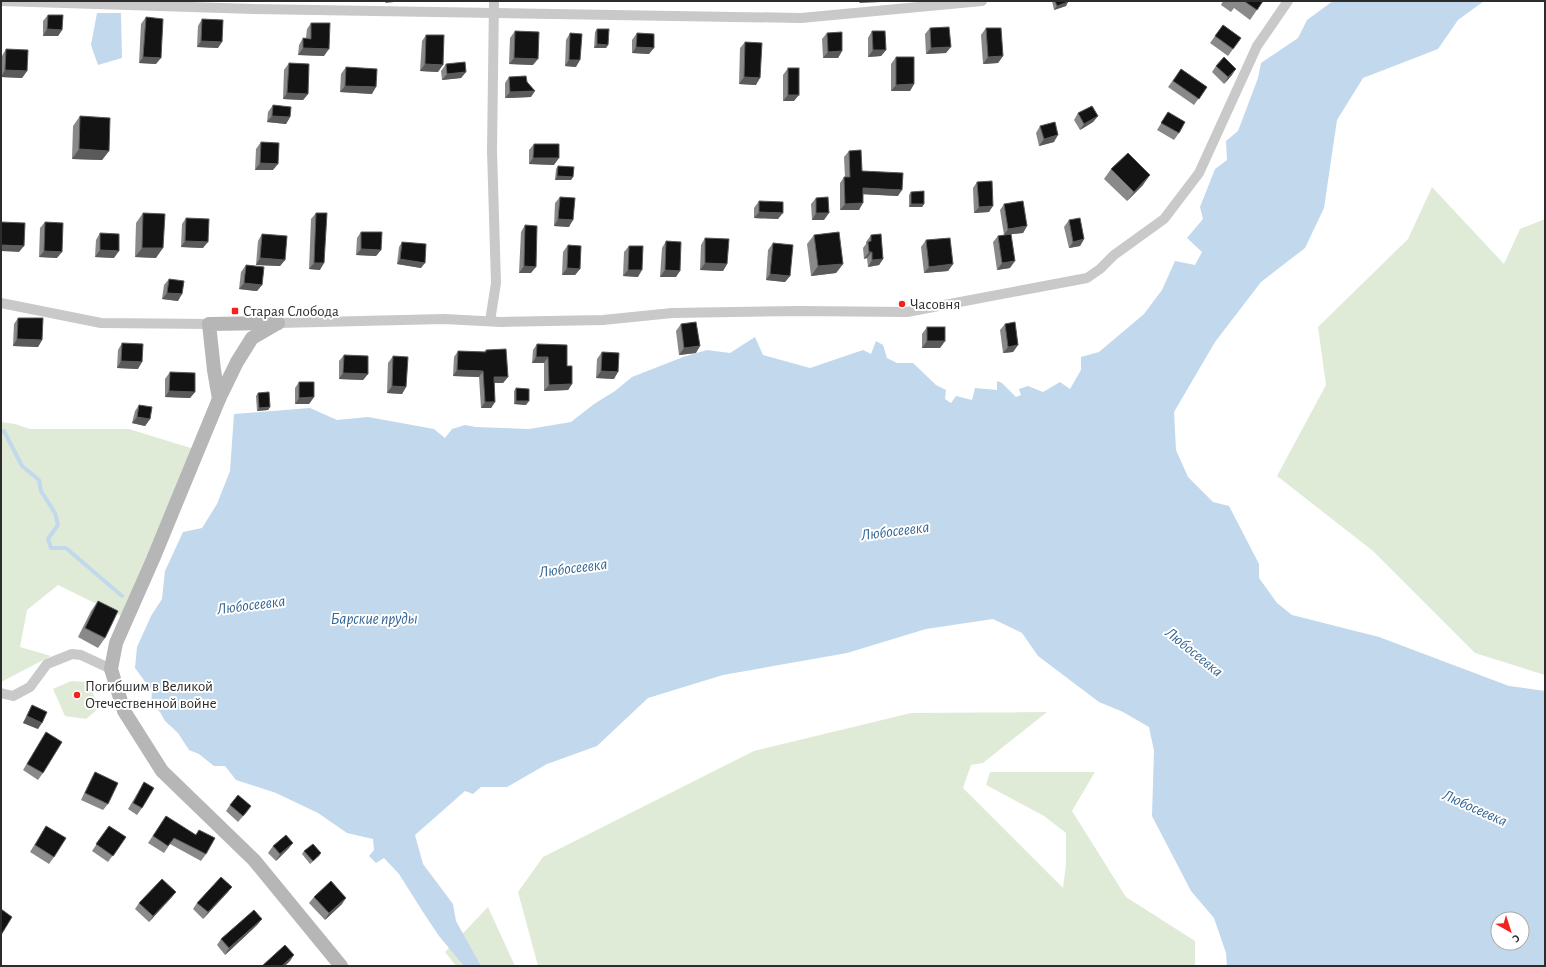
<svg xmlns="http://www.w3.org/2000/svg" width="1546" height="967" viewBox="0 0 1546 967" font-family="'Alegreya Sans',sans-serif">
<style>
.green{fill:#e0ebd7}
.water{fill:#c1d8ed;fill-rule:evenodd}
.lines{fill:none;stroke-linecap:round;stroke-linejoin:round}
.stream{stroke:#c1d8ed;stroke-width:4}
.street{stroke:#c9c9c9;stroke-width:10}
.secondary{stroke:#b6b6b6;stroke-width:14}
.wall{fill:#898989}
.shaded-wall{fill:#5a5a5a}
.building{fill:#131313;stroke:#5a5a5a}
.poi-dot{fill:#f2221e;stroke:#fff;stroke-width:1.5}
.labels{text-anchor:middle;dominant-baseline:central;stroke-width:4;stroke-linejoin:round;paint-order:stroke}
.poi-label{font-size:15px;fill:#2c2c2c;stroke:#fff;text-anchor:start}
.water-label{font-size:16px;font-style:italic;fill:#346593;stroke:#fff}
</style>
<rect width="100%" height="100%" fill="#fff"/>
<g class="green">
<polygon points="1432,187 1504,264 1520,229 1545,219 1545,675 1475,653 1373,551 1277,476 1326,385 1318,327 1408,239"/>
<polygon points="1,422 15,424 30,429 129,429 194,449 171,498 121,616 58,585 27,610 20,647 51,656 1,682"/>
<polygon points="71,681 87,682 100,707 86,719 65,716 53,689"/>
<polygon points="1047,712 983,763 971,765 963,788 1063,888 1066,864 1066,833 1044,816 986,785 990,772 1095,772 1072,811 1126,897 1195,941 1195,966 538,966 518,892 543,857 754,751 911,713"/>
<polygon points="488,907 515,966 456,966 445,952"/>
</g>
<g class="water">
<path d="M1333,1H1484L1458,20L1438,49L1363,78L1337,120L1324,208L1305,248L1261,282L1215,342L1174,412L1176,450L1188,477L1213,502L1229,506L1259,564V578L1277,603L1292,615L1379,637L1509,686L1545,691V966H1227L1226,953L1214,918L1191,891L1152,816L1154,751L1149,727L1123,712L1099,702L1038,656L1022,633L993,619L926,629L847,653L723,675L648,698L597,746L547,764L507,787H481L473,794L465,791L415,835L423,864L453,904L456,921L481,966H464L439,936L423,912L399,874L384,858L376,863L369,856L374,850L373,839L347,833L318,813L276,793L236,780L225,766H214L199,754L189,750L178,733L165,721L160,712L151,704L152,691L135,668L137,647L151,616L162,599L165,571L183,532L202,528L217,504L230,471L234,414L310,408L337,420L368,417L434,429L445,438L452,429L465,425L476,427L529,429L571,422L594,404L615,391L632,377L683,357L707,350L730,353L755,337L763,355L810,368L863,350L871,354L876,341L883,345L887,358L897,363H913L936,385L946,390L945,399L951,403L956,396L972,400L975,388L997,390V381L1002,383L1016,397L1021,395L1019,389L1028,386L1043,392L1060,382L1070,389L1081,370V357L1099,352L1144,314L1162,290L1175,261L1195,265L1202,252L1187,238L1203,219L1200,207L1215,169L1227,160L1226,141L1238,131L1258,78L1261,63L1298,38L1307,20ZM1498,919H1522V943H1498Z"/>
<polygon points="97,13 121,13 122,58 98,65 91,45"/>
</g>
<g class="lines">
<polyline class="stream" points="1,432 4,431 22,466 39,480 41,491 55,513 58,525 48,539 51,548 66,548 122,596"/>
<g class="street">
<polyline points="1,1 254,9 801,18 982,1"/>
<polyline points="1,303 101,323 209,324"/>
<polyline points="490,321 496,283 492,150 494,1"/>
<polyline points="278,323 444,319 501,322 603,320 672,313 799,311 907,312 1087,278 1100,269 1114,255 1164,219 1199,173 1257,46 1288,1"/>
<polyline points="1,693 13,696 30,687 47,664 72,654 81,655 111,669"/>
</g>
<g class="secondary">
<polyline points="278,323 252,338 237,362 219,399 153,559 116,643 111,669 124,711 162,771 254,860 341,966"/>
<polyline points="219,399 214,370 209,324 278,323"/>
</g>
</g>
<g class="wall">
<polygon points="1052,1 1068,1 1066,6 1054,10"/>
<polygon points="1223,1 1263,1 1250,20 1234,8 1231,12 1221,5"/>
<polygon points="48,15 62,30 58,36 43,36 43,21"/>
<polygon points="146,17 156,64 139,63 141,24"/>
<polygon points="202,19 218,48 197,47 198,26"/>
<polygon points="311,23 324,56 298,55 299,45 303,38 306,38 307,29"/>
<polygon points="1223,25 1241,38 1228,56 1210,43"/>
<polygon points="930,28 946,53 926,54 925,34"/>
<polygon points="986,28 1003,56 998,63 983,64 981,35"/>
<polygon points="597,29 608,45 606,48 594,48 595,32"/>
<polygon points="515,31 533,65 509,64 510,38"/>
<polygon points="872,31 886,50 881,56 868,57 868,38"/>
<polygon points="570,33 576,67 565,66 566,40"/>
<polygon points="637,33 649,54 632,53 632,40"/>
<polygon points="827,33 842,51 838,58 823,58 822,39"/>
<polygon points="426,35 438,72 420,71 422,41"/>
<polygon points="745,42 756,85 739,84 740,48"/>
<polygon points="6,49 27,71 22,78 1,77 2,56"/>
<polygon points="896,57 914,84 910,91 891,91 891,64"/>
<polygon points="289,63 308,94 303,100 283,99 284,70"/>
<polygon points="446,64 466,72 461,78 442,80 441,71"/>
<polygon points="1216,66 1232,75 1224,84 1212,72"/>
<polygon points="346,67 372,94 340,92 341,74"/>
<polygon points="788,68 794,101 783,101 783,75"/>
<polygon points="1181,69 1207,87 1194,105 1168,87"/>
<polygon points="509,77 531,97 505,98 505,83"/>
<polygon points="273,105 290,117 286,124 267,122 268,112"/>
<polygon points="1168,112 1179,133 1174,140 1157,130"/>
<polygon points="1078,113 1098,116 1093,122 1080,130 1074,120"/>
<polygon points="80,116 109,151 102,160 72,159 73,126"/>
<polygon points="1040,126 1054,142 1039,146 1036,133"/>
<polygon points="261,142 273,170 255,170 256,149"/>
<polygon points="534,144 554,165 529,164 529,150"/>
<polygon points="849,151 862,171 898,196 863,194 859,210 840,210 840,183 844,177 845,177 844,157"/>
<polygon points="558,166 573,177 571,180 555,180 556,169"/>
<polygon points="1111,169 1143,185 1127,201 1104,179"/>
<polygon points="977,182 989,212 974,213 973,188"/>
<polygon points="911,192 924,204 922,207 909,207 909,195"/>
<polygon points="560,197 569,227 554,226 555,203"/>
<polygon points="816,198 824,220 812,220 811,204"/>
<polygon points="759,201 778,219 754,218 754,208"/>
<polygon points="1004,204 1027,226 1023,233 1011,234 1010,268 997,270 993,242 998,236 1004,235 1000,210"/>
<polygon points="143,213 156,258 135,257 136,223"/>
<polygon points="316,213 320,270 309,269 311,219"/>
<polygon points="186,218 203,248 181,247 182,224"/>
<polygon points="1069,220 1084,239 1080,246 1069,248 1064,227"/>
<polygon points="45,222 57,258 39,257 40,228"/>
<polygon points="525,225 531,273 519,273 521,232"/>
<polygon points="361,232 381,250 376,256 356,255 357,238"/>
<polygon points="100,233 114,258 95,257 96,240"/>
<polygon points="262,234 285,260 280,266 256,265 258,241"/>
<polygon points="814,235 843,264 836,273 811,276 807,244"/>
<polygon points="871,235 883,259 879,265 868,267 867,258 864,259 863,248 866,244 866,242"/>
<polygon points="705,238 727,264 723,271 700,270 701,245"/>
<polygon points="926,240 953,264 948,271 924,273 921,247"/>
<polygon points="666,241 676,277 660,277 662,248"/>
<polygon points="402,242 421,268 397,264 399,247"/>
<polygon points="773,243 790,276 785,282 766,280 768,250"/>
<polygon points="568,245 580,269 575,275 562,275 563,252"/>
<polygon points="629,246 638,277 623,276 624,252"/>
<polygon points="246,265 262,285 257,291 239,289 241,272"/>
<polygon points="169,279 178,301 162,299 164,285"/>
<polygon points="18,318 42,340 38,347 13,346 14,324"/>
<polygon points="681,324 696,353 679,355 676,331"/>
<polygon points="1005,324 1018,345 1013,352 1003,353 1000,330"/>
<polygon points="927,327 945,341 940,348 922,348 922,334"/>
<polygon points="122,343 138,369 117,368 118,350"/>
<polygon points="537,344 567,366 572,384 568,390 544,391 544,363 532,363 533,350"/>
<polygon points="486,350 508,377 503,383 494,383 495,402 491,408 481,408 479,377 453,376 454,357 458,351 484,352"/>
<polygon points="602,352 614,379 596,378 597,359"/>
<polygon points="344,355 368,374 363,380 339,379 339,361"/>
<polygon points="393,356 406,387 402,394 387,393 388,363"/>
<polygon points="170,372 195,392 190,398 165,397 165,379"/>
<polygon points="299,382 314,397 309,404 295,404 295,388"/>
<polygon points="516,388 526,405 514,404 514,391"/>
<polygon points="258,393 270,407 268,410 257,411 256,396"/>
<polygon points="139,405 150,419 145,426 132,423 135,411"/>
<polygon points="98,601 105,638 98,648 78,637 91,611"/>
<polygon points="32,705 38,729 23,723 28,712"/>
<polygon points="46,732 43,773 38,780 23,770"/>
<polygon points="95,772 108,804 103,810 81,800 91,779"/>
<polygon points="144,782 142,808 137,815 128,809 140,789"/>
<polygon points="230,805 251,806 238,822 226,811"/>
<polygon points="166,816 195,835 199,830 206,854 201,861 170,844 164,853 148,843"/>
<polygon points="46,826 54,857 49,864 30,852"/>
<polygon points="109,826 126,837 108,862 92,851"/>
<polygon points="293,843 288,849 276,861 268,853 273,846"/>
<polygon points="304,851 321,853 319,856 310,864 302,854"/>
<polygon points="232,887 227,893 203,919 193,909 197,903"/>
<polygon points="176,892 171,898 149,922 135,909 139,903"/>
<polygon points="314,897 342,904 325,920 309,903"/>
<polygon points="262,919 257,925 225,955 217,945 221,939"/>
</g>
<g class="shaded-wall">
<polygon points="387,1 403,1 385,3"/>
<polygon points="861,1 882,1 881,2 859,3"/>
<polygon points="1068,2 1066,6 1054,10 1057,6"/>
<polygon points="47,29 62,30 58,36 43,36"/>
<polygon points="201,41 222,42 218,48 197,47"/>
<polygon points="597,44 608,45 606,48 594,48"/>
<polygon points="636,47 654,48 649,54 632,53"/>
<polygon points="951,47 946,53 926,54 931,48"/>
<polygon points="303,48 329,49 324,56 298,55"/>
<polygon points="873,50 886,50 881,56 868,57"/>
<polygon points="842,51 838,58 823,58 828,52"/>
<polygon points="1003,56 998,63 983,64 988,57"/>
<polygon points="143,57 161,58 156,64 139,63"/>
<polygon points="514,58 538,59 533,65 509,64"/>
<polygon points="569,60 580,60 576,67 565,66"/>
<polygon points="425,64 443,65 438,72 420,71"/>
<polygon points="1236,69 1232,75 1224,84 1228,77"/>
<polygon points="5,70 27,71 22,78 1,77"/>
<polygon points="466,72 461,78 442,80 447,74"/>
<polygon points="744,77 760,78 756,85 739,84"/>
<polygon points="914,84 910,91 891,91 896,85"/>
<polygon points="345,86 376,87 372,94 340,92"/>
<polygon points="535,91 531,97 505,98 510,92"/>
<polygon points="287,93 308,94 303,100 283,99"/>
<polygon points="788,95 799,95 794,101 783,101"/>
<polygon points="272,116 290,117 286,124 267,122"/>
<polygon points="1098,116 1093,122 1080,130 1084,124"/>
<polygon points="1058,135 1054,142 1039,146 1044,139"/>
<polygon points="79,149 109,151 102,160 72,159"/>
<polygon points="533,158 559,158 554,165 529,164"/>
<polygon points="260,163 278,164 273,170 255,170"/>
<polygon points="1150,175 1143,185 1127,201 1134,192"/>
<polygon points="557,176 573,177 571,180 555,180"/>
<polygon points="863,188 902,190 898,196 858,194"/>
<polygon points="863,203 859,210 840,210 845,204"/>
<polygon points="911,204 924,204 922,207 909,207"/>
<polygon points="993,206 989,212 974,213 979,207"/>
<polygon points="759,212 783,213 778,219 754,218"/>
<polygon points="816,213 829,213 824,220 812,220"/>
<polygon points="558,219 573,220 569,227 554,226"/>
<polygon points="1027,226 1023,233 1004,235 1008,229"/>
<polygon points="1084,239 1080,246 1069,248 1073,242"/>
<polygon points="185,241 208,242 203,248 181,247"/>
<polygon points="1,245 24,246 19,252 1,251"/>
<polygon points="142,248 163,248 156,258 135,257"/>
<polygon points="361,249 381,250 376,256 356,255"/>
<polygon points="100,250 119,251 114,258 95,257"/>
<polygon points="44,251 62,252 57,258 39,257"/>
<polygon points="869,252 872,252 867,258 864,259"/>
<polygon points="260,258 285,260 280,266 256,265"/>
<polygon points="400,259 425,263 421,268 397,264"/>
<polygon points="883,259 879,265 868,267 872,260"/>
<polygon points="1015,261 1010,268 997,270 1002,263"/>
<polygon points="314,263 324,263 320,270 309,269"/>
<polygon points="705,263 727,264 723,271 700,270"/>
<polygon points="843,264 836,273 811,276 818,266"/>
<polygon points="953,264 948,271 924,273 929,267"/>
<polygon points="524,266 536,267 531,273 519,273"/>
<polygon points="567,268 580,269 575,275 562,275"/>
<polygon points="628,270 642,270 638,277 623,276"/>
<polygon points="665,270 680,271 676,277 660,277"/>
<polygon points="770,274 790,276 785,282 766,280"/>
<polygon points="244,283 262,285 257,291 239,289"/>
<polygon points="167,293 182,294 178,301 162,299"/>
<polygon points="17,339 42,340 38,347 13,346"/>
<polygon points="927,341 945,341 940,348 922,348"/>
<polygon points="1018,345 1013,352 1003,353 1008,347"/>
<polygon points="700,346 696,353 679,355 684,348"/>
<polygon points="536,357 548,357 544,363 532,363"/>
<polygon points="121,361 142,362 138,369 117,368"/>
<polygon points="457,370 483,371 479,377 453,376"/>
<polygon points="601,371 618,372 614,379 596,378"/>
<polygon points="343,373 368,374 363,380 339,379"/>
<polygon points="494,377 508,377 503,383 490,383"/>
<polygon points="572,384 568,390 544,391 549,385"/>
<polygon points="392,386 406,387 402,394 387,393"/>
<polygon points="169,391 195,392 190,398 165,397"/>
<polygon points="314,397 309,404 295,404 299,398"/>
<polygon points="516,401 529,401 526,405 514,404"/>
<polygon points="485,402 495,402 491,408 481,408"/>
<polygon points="270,407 268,410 257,411 259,408"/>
<polygon points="137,417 150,419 145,426 132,423"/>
<polygon points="27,716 42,723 38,729 23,723"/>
<polygon points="251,806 247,812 238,822 243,816"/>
<polygon points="293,843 288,849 276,861 280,854"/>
<polygon points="321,853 319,856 310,864"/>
<polygon points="232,887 227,893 203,919 208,912"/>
<polygon points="176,892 171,898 149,922 153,916"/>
<polygon points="346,898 342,904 325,920 329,913"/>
<polygon points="262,919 257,925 225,955 229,948"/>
<polygon points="294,955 290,961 285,966 282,966"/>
</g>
<g class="building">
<polygon points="1055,1 1068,1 1068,2 1057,6"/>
<polygon points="1244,1 1263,1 1257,10"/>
<polygon points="48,15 63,15 62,30 47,29"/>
<polygon points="146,17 163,19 161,58 143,57"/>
<polygon points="202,19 223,20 222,42 201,41"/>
<polygon points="311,23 330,23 329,49 303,48 303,38 311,39"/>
<polygon points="1223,25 1241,38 1233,49 1215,36"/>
<polygon points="949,27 951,47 931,48 930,28"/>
<polygon points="986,28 1001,28 1003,56 988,57"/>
<polygon points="597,29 609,29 608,45 597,44"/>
<polygon points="515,31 539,32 538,59 514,58"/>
<polygon points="872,31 885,31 886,50 873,50"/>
<polygon points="842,32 842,51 828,52 827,33"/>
<polygon points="570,33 582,34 580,60 569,60"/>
<polygon points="637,33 654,34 654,48 636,47"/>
<polygon points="426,35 444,35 443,65 425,64"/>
<polygon points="745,42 762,43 760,78 744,77"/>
<polygon points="6,49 28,50 27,71 5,70"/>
<polygon points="896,57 914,57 914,84 896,85"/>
<polygon points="1224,57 1236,69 1228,77 1216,66"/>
<polygon points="465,62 466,72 447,74 446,64"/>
<polygon points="289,63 309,64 308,94 287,93"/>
<polygon points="346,67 377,69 376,87 345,86"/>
<rect x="788" y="68" width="11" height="27"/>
<polygon points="1181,69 1207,87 1199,99 1173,81"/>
<polygon points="526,76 527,82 535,91 510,92 509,77"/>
<polygon points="273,105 291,107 290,117 272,116"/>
<polygon points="1092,106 1098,116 1084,124 1078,113"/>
<polygon points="1168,112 1185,122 1179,133 1161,123"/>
<polygon points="80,116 110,118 109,151 79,149"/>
<polygon points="1055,122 1058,135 1044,139 1040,126"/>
<polygon points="261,142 279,143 278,164 260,163"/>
<polygon points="534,144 559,144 559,158 533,158"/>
<polygon points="861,150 862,171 903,173 902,190 863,188 863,203 845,204 844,177 850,177 849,151"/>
<polygon points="1128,153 1150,175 1134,192 1111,169"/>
<polygon points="558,166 574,167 573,177 557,176"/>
<polygon points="992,181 993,206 979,207 977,182"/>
<polygon points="924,191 924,204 911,204 911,192"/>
<polygon points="560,197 575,198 573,220 558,219"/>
<polygon points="828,197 829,213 816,213 816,198"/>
<polygon points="759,201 783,202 783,213 759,212"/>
<polygon points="1023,201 1027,226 1008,229 1004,204"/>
<polygon points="143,213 165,214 163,248 142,248"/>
<polygon points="316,213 327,213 324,263 314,263"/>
<polygon points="186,218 209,219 208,242 185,241"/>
<polygon points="1080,218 1084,239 1073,242 1069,220"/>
<polygon points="1,222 25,223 24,246 1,245"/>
<polygon points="45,222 63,223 62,252 44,251"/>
<polygon points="525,225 537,226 536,267 524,266"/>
<polygon points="361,232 382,232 381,250 361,249"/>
<polygon points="839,232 843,264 818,266 814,235"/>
<polygon points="100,233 119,234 119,251 100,250"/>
<polygon points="262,234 287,236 285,260 260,258"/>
<polygon points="881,234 883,259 872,260 872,252 869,252 868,242 871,241 871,235"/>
<polygon points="1011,234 1015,261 1002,263 998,236"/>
<polygon points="705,238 729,239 727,264 705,263"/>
<polygon points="950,238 953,264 929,267 926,240"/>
<polygon points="666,241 681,242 680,271 665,270"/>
<polygon points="402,242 426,244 425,263 400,259"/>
<polygon points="773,243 793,245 790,276 770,274"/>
<polygon points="568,245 581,246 580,269 567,268"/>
<polygon points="629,246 643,246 642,270 628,270"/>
<polygon points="246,265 264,267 262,285 244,283"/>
<polygon points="169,279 184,281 182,294 167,293"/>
<polygon points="18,318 43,318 42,340 17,339"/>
<polygon points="696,322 700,346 684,348 681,324"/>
<polygon points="1015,322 1018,345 1008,347 1005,324"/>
<rect x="927" y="327" width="18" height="14"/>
<polygon points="122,343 143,344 142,362 121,361"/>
<polygon points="537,344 567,345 567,366 572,366 572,384 549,385 548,357 536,357"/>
<polygon points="506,349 508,377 494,377 495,402 485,402 483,371 457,370 458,351 486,352 486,350"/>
<polygon points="602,352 619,353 618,372 601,371"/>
<polygon points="344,355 368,356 368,374 343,373"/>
<polygon points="393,356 408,357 406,387 392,386"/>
<polygon points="170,372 195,373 195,392 169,391"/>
<polygon points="299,382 314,382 314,397 299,398"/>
<polygon points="516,388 529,389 529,401 516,401"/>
<polygon points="269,392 270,407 259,408 258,393"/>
<polygon points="139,405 152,407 150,419 137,417"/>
<polygon points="98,601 118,611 105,638 85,628"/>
<polygon points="32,705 47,712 42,723 27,716"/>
<polygon points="46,732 62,742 43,773 27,764"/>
<polygon points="95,772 118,783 108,804 85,793"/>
<polygon points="144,782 154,788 142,808 133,803"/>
<polygon points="238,795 251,806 243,816 230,805"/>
<polygon points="166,816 196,835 199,830 215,838 206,854 174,838 168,846 153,836"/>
<polygon points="46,826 66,838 54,857 35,845"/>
<polygon points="109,826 126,837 113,856 96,844"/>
<polygon points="286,835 293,843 280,854 273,846"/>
<polygon points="313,844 321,853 313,861 304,851"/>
<polygon points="221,877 232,887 208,912 197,903"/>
<polygon points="162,879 176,892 153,916 139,903"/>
<polygon points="331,881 346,898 329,913 314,897"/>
<polygon points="1,909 12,917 1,935"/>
<polygon points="254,910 262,919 229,948 221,939"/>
<polygon points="285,945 294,955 282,966 262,966"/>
</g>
<g class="poi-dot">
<circle cx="902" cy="304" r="4"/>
<rect x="231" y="307" width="8" height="8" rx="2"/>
<circle cx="77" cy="695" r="4"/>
</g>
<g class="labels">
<g class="poi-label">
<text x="910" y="304">Часовня</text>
<text x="243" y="311">Старая Слобода</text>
<text x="85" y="686">Погибшим в Великой<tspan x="85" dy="17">Отечественной войне</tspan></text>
</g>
<g class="water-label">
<text transform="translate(895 531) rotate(-7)">Любосеевка</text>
<text transform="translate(573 568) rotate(-7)">Любосеевка</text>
<text transform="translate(251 605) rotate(-7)">Любосеевка</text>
<text x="374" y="619">Барские пруды</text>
<text transform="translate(1194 652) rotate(39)">Любосеевка</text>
<text transform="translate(1475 808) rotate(24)">Любосеевка</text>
</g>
</g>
<rect width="1546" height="967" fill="none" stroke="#2c2c2c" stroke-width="4"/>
<g transform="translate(1510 931) rotate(141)"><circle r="19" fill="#ffffff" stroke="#ababab"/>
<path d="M0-3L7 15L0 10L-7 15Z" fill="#f2221e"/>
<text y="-6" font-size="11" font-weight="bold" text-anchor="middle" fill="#2c2c2c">С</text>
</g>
</svg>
